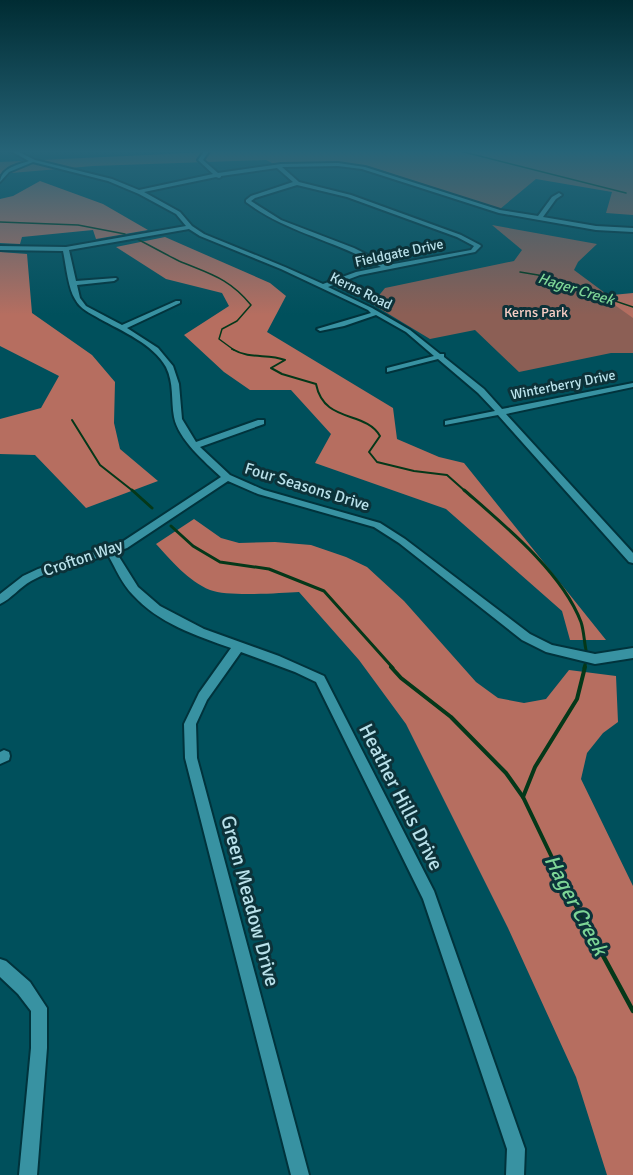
<svg xmlns="http://www.w3.org/2000/svg" width="633" height="1175" viewBox="0 0 633 1175" font-family="Signika,sans-serif">
<style>
.green{fill:#8c5f55}
.forest{fill:#b66e60}
.lines{fill:none;stroke-linecap:round;stroke-linejoin:round}
.stream-far4{stroke:#043819;stroke-width:1.5}
.stream-far3{stroke:#043819;stroke-width:2}
.stream-far2{stroke:#043819;stroke-width:3}
.stream-far1{stroke:#043819;stroke-width:4}
.stream{stroke:#043819;stroke-width:4.5}
.minor-casing{stroke:#00333c;stroke-width:4}
.minor{fill:#3892a2;fill-rule:evenodd}
.labels{text-anchor:middle;dominant-baseline:central;stroke-width:6;stroke-linejoin:round;paint-order:stroke}
.far-street-label{font-size:14px;fill:#b9e1ea;stroke:#0c3239}
.far-park-label{font-size:14px;fill:#f8cec5;stroke:#0c3239}
.far-water-label{font-size:15px;font-style:italic;fill:#7dd596;stroke:#0c3239}
.street-label{font-size:16px;fill:#b9e1ea;stroke:#0c3239}
.near-street-label{font-size:20px;fill:#b9e1ea;stroke:#0c3239}
.near-water-label{font-size:21px;font-style:italic;fill:#7dd596;stroke:#0c3239}
</style>
<rect width="100%" height="100%" fill="#00505c"/>
<g class="green">
<polygon points="250,150 633,150 633,215 606,213 612,192 536,179 500,209 368,166 336,162 276,165 266,160 93,166 0,174 0,162"/>
<polygon points="492,225 597,244 578,262 574,270 605,293 633,306 633,353 611,353 519,372 475,330 430,339 372,304 385,288 514,261 522,250"/>
</g>
<g class="forest">
<polygon points="40,181 103,204 148,230 96,239 93,230 22,237 20,244 0,243 0,199 13,196"/>
<polygon points="165,237 270,283 286,296 267,332 393,408 397,439 439,457 464,463 606,640 570,640 562,611 446,509 315,463 331,434 291,390 250,390 224,372 184,335 229,306 222,293 166,279 116,247"/>
<polygon points="0,252 27,254 32,313 92,355 115,382 114,423 120,449 158,481 86,508 35,455 0,454 0,419 41,408 59,376 0,346"/>
<polygon points="633,293 633,318 602,296"/>
<path d="M194,519L221,538L239,543L275,542L311,545L346,557L367,567L404,601L476,682L498,698L524,703L546,699L569,670L616,676L618,722L603,733L587,753L581,779L633,886V1175H607L576,1077L508,928L406,724L359,660L299,592C278,593 229,597 210,590C188,581 171,560 156,544Z"/>
</g>
<g class="lines">
<g class="stream-far4">
<polyline points="456,150 626,193"/>
<polyline points="0,222 78,225 125,234"/>
<path d="M137,239C151,246 165,254 179,261C210,274 229,278 251,305L237,321L222,329L219,339L234,350"/>
<polyline points="520,272 538,275 633,307"/>
</g>
<g class="stream-far3">
<path d="M232,349C251,360 267,353 285,360L271,368L282,374L316,384C324,424 365,410 380,436L369,452L377,462L414,471L447,475L465,491"/>
<polyline points="72,420 100,465 133,491"/>
</g>
<g class="stream-far2">
<polyline points="132,490 152,508"/>
<path d="M464,490C503,524 562,572 581,622C584,631 584,641 586,650"/>
<polyline points="171,526 193,546 220,562 269,569 324,591 393,668"/>
<polyline points="584,668 587,658"/>
</g>
<g class="stream-far1">
<polyline points="391,667 401,678 451,717 506,773 523,797 569,893"/>
<polyline points="523,797 535,767 577,699 585,667"/>
</g>
<polyline class="stream" points="568,891 633,1011"/>
<g class="minor-casing">
<g id="minor">
<path d="M9,150H15L35,160L112,179L139,190L213,174L198,160L205,150H210L203,160L218,173L281,164L338,163L365,167L500,210L538,216L552,197L559,193L562,195L556,199L543,217L596,226L633,228V232L596,230L499,213L362,169L338,166L282,167L299,182L351,195L461,235L480,245L481,246L475,252L360,275L328,287L372,308L410,330L440,354H444V357L484,389L502,409L633,383V387L506,414L633,553V563L629,562L498,415L445,425V421L495,411L478,393L438,359L387,372V368L434,356L406,332L376,315L344,326L320,331L317,329L371,313L368,310L281,269L200,236L189,229L69,250L76,281L116,278L117,279L114,281L77,285L80,298L86,306L122,325L176,301H180V303L127,328L158,348L173,366L179,384L182,419L196,442L258,420H264V424L200,447L230,475L264,490L380,523L405,539L530,634L552,645L595,654L633,648V658L595,664L546,652L522,640L399,543L374,527L258,494L228,481L127,548L116,552L138,587L160,606L204,629L279,656L324,676L434,891L525,1149L524,1175H506L507,1149L423,899L316,682L295,672L241,652L207,700L196,724L197,758L309,1175H291L185,758L184,724L199,693L231,648C197,636 158,623 133,595C122,584 116,569 108,555C82,563 54,568 31,581C20,587 11,599 0,604V594L23,576L38,569L119,544L221,477C205,462 178,439 174,417C171,400 174,383 166,367C153,344 122,331 100,319C90,313 80,309 75,299C68,288 66,265 63,251L0,250V246L66,247L186,226L176,214L139,194L108,181L33,162L9,172L0,182C1,168 17,165 29,161ZM277,168L293,182L251,196L246,200V202C287,233 338,241 381,267L356,272L323,284L285,267L204,234L192,226L180,212L144,192L216,177L219,178L221,177V176ZM297,185L347,197L457,237L474,246L471,250L388,265L354,248L281,220L251,201L255,198Z"/>
<polygon points="4,750 9,752 10,756 9,760 0,764 0,752"/>
<polygon points="0,959 6,961 30,982 47,1008 47,1048 37,1175 19,1175 31,1048 31,1011 18,994 0,977"/>
</g>
</g>
<use href="#minor" class="minor"/>
</g>
<linearGradient id="sky" x2="0" y2="1"><stop stop-color="#002c33"/><stop offset="0.48" stop-color="#266478"/><stop offset="1" stop-color="#266478" stop-opacity="0"/></linearGradient>
<rect width="633" height="315" fill="url(#sky)"/>
<g class="labels">
<g class="far-street-label">
<text transform="translate(399 253) rotate(-12)">Fieldgate Drive</text>
<text transform="translate(361 291) rotate(26)">Kerns Road</text>
<text transform="translate(563 385) rotate(-11)">Winterberry Drive</text>
</g>
<g class="far-park-label">
<text x="536" y="312">Kerns Park</text>
</g>
<g class="far-water-label">
<text transform="translate(576 289) rotate(17)">Hager Creek</text>
</g>
<g class="street-label">
<text transform="translate(307 487) rotate(17)">Four Seasons Drive</text>
<text transform="translate(83 558) rotate(-19)">Crofton Way</text>
</g>
<g class="near-street-label">
<text transform="translate(401 797) rotate(63)">Heather Hills Drive</text>
<text transform="translate(250 901) rotate(75)">Green Meadow Drive</text>
</g>
<g class="near-water-label">
<text transform="translate(576 905) rotate(62)">Hager Creek</text>
</g>
</g>
</svg>
